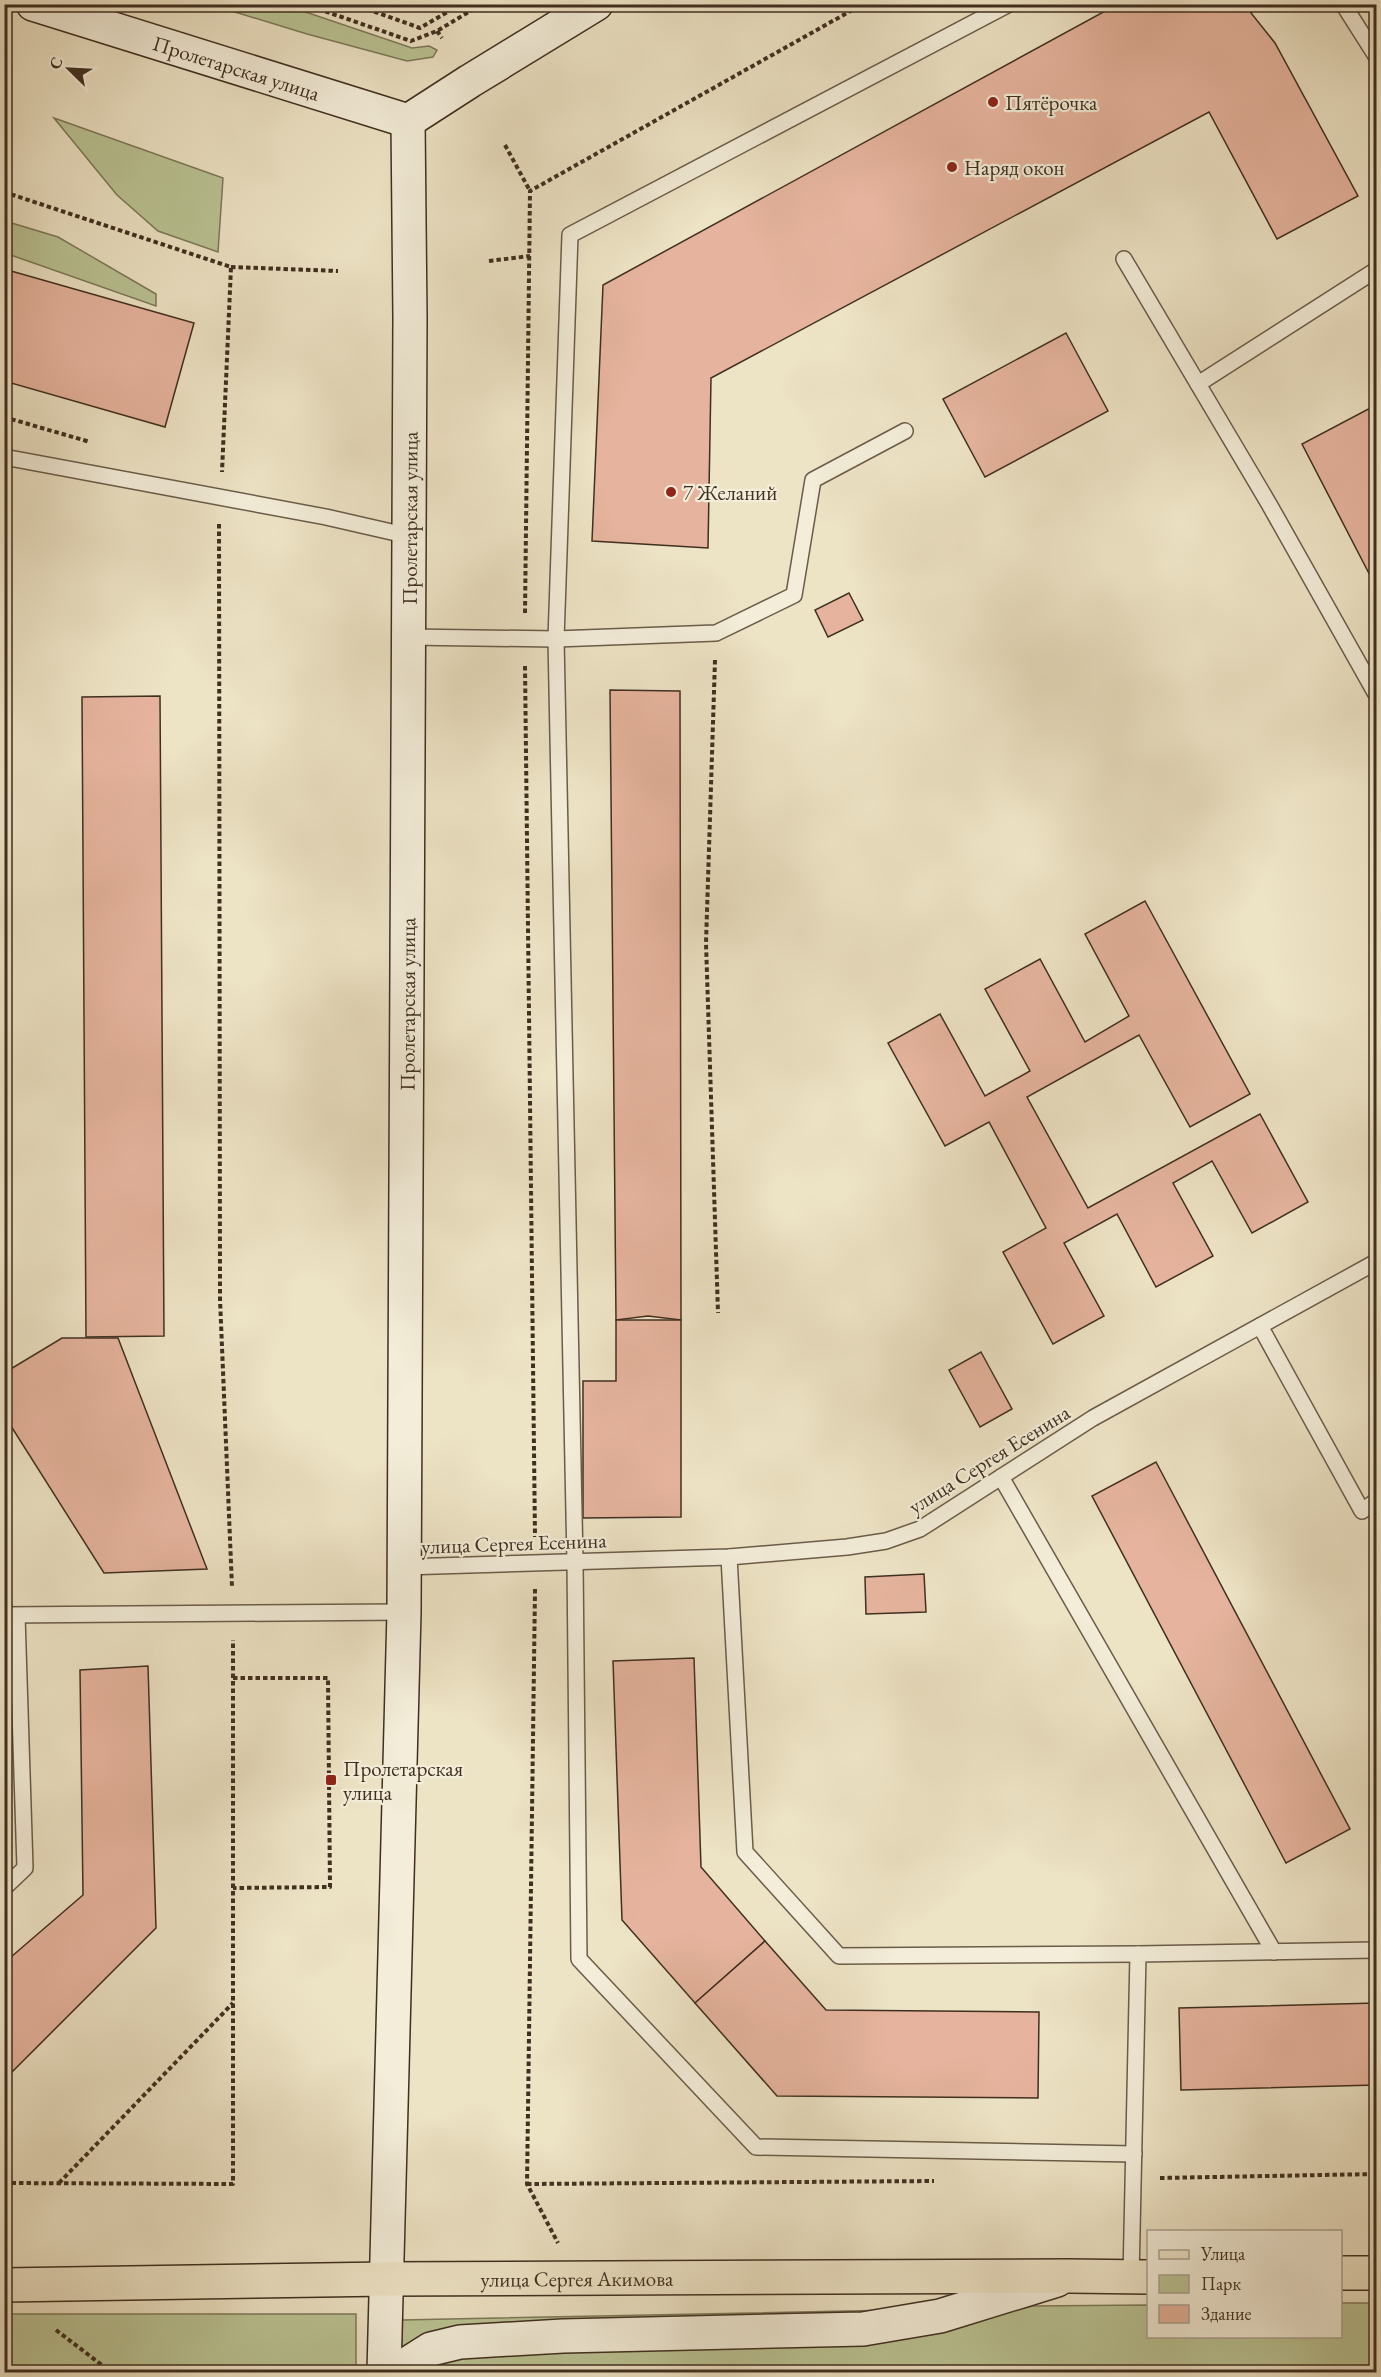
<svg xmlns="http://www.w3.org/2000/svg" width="1381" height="2377" viewBox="0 0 1381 2377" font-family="'EB Garamond',serif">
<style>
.green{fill:#bac394;stroke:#7d795a;stroke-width:1.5}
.building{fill:#e6b49e;stroke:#402f20;stroke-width:1.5}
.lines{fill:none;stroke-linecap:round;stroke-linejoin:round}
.service-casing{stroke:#6b5c49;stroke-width:18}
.secondary-casing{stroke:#402f20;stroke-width:36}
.primary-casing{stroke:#402f20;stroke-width:36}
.path{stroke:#402f20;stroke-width:4;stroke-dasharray:4.5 3;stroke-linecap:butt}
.service{stroke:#f3edd9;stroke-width:15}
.secondary{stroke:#f3edd9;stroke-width:33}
.primary{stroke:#ede3c5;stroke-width:33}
.poi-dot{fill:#8f2418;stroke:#f3edd9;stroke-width:2}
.labels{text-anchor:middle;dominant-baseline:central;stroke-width:4.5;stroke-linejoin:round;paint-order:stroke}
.street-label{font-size:21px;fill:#402f20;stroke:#f3edd9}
.poi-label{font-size:21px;fill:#402f20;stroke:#f3edd9;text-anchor:start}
</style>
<rect width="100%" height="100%" fill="#ede3c5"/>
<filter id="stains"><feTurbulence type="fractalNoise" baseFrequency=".00333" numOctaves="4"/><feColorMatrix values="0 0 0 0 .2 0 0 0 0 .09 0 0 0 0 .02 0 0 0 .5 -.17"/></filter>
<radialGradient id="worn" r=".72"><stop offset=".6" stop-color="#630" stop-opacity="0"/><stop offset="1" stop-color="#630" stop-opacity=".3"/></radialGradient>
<g class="green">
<polygon points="212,5 285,5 412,48 429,46 437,50 433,57 407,61 307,34"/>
<polygon points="54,118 223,178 218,252 158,231 117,195"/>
<polygon points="5,221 58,237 156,294 156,306 5,253"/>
<polygon points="1341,2303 1376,2303 1376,2372 418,2372 447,2353 871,2342 1033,2306 1148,2305 1148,2336 1340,2336"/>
<polygon points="897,2310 400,2356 401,2320"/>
<rect x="5" y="2314" width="351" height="58"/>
</g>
<g class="building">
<polygon points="1118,4 1263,4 1251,13 1275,43 1358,196 1277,239 1209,112 711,378 708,548 592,541 603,285"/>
<polygon points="4,269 194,323 165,427 4,381"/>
<polygon points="1066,333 1108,411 985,477 943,399"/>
<polygon points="1376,405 1376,587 1302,444"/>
<polygon points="849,593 863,620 828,637 815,610"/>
<polygon points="610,690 680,691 681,1320 648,1316 616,1320"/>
<polygon points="160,696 164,1336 86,1337 82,697"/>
<polygon points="1145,901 1250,1094 1190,1127 1139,1035 1027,1097 1088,1208 1260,1114 1308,1202 1252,1233 1212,1161 1173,1183 1213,1256 1156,1287 1117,1214 1064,1243 1104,1316 1053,1344 1003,1252 1046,1228 989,1122 945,1146 888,1043 940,1014 985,1096 1030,1071 985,989 1040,959 1085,1042 1129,1016 1085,934"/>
<polygon points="616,1320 681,1320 681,1517 583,1518 583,1381 616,1381"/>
<polygon points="62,1338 118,1338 207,1569 104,1573 4,1415 4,1373"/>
<polygon points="981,1352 1012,1409 980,1427 949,1370"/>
<polygon points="1156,1462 1350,1829 1286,1863 1092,1496"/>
<polygon points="924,1574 926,1612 866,1614 865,1577"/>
<polygon points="694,1658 701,1867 765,1941 695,2003 622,1920 613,1661"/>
<polygon points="148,1666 156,1928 4,2080 4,1963 83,1895 80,1670"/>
<polygon points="765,1941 826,2010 1039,2012 1038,2098 777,2096 695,2003"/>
<polygon points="1376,2003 1376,2085 1181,2090 1179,2008"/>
</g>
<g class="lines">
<g class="service-casing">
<g id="service">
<polyline points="1009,4 570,235 556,639 575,1562 579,1959 756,2147 1134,2154"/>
<polyline points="1343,4 1376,56"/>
<polyline points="1124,259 1269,504 1376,694"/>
<polyline points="1198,384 1376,270"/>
<polyline points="4,457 326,517 409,536"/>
<polyline points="408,637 556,639 716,633 794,595 813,480 905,431"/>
<polyline points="1260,1326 1362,1511 1376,1501"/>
<polyline points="1001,1477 1274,1952"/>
<polyline points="729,1557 745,1852 839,1956 1138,1954"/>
<polyline points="404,1567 729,1557 847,1547 886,1541 920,1529 1093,1418 1376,1262"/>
<polyline points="4,1615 404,1612"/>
<polyline points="4,1888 25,1868 17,1616"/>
<polyline points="1131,2278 1138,1954 1376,1950"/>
</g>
</g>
<g class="secondary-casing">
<g id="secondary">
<path id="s1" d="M33,4L408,121"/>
<polyline points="408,121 470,81 596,4"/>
<path id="s2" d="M384,2372L404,1612L410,318L408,121"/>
<polyline points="402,2372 412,2361 431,2349 460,2342 563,2336 863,2329 940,2316 1057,2280"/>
</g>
</g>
<g class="primary-casing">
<g id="primary">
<polyline points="1340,2273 1376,2273"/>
<path id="s3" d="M4,2285L387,2279L1070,2276L1148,2277"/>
</g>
</g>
<g class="path">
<polyline points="304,4 411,41 437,31 482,4"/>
<polyline points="353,4 420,28 461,4"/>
<polyline points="437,31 442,38"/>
<polyline points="505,145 530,191"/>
<polyline points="4,192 231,267 222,472"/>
<polyline points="489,261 530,256"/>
<polyline points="231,267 338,271"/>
<polyline points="4,417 90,442"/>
<polyline points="219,524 220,1299 232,1587"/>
<polyline points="525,613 530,191 863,4"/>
<polyline points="715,660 706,943 718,1313"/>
<polyline points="525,666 535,1537"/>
<polyline points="535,1589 527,2184 558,2243"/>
<polyline points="233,1678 328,1678 330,1887 233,1888"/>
<polyline points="1160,2178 1376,2174"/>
<polyline points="4,2183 233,2184 233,1640"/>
<polyline points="59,2183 233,2003"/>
<polyline points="527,2184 934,2181"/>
<polyline points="56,2330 111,2372"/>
</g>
<use href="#service" class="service"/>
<use href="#secondary" class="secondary"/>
<use href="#primary" class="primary"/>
</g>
<g class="poi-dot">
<circle cx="993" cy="102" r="6"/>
<circle cx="952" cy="167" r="6"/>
<circle cx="671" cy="492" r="6"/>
<rect x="325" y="1774" width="12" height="12" rx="3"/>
</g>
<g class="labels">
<g class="street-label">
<text stroke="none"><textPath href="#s1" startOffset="213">Пролетарская улица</textPath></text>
<text stroke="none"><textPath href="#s2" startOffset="1854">Пролетарская улица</textPath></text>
<text stroke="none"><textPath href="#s2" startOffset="1368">Пролетарская улица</textPath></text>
<text transform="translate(989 1459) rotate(-32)">улица Сергея Есенина</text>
<text transform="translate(514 1543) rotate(-2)">улица Сергея Есенина</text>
<text stroke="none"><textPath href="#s3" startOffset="573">улица Сергея Акимова</textPath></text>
</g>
<g class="poi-label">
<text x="1005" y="102">Пятёрочка</text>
<text x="964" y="167">Наряд окон</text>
<text x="683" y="492">7 Желаний</text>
<text x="343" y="1768">Пролетарская<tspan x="343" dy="24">улица</tspan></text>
</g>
</g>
<rect width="1381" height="2377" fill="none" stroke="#ede3c5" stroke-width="24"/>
<rect x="6" y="6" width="1369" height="2365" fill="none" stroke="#402f20" stroke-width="3"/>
<rect x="12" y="12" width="1357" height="2353" fill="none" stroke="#402f20" stroke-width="1.5"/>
<rect x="1147" y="2230" width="195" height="108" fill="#f3edd9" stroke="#aba18f" stroke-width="1.5"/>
<rect x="1159" y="2250" width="30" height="9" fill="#ede3c5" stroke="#aba18f" stroke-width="1.5"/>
<text x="1201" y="2260" font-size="18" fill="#402f20">Улица</text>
<rect x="1159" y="2275" width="30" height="18" fill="#bac394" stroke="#aba18f" stroke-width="1.5"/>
<text x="1201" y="2290" font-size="18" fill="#402f20">Парк</text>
<rect x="1159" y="2305" width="30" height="18" fill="#e6b49e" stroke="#aba18f" stroke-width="1.5"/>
<text x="1201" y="2320" font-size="18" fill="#402f20">Здание</text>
<g transform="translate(69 69) rotate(294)" stroke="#f3edd9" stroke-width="4.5" paint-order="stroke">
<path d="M0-4.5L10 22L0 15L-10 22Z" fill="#402f20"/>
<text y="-9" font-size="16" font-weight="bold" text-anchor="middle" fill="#402f20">С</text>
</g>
<rect width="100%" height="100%" filter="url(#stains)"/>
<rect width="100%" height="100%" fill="url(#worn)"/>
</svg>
